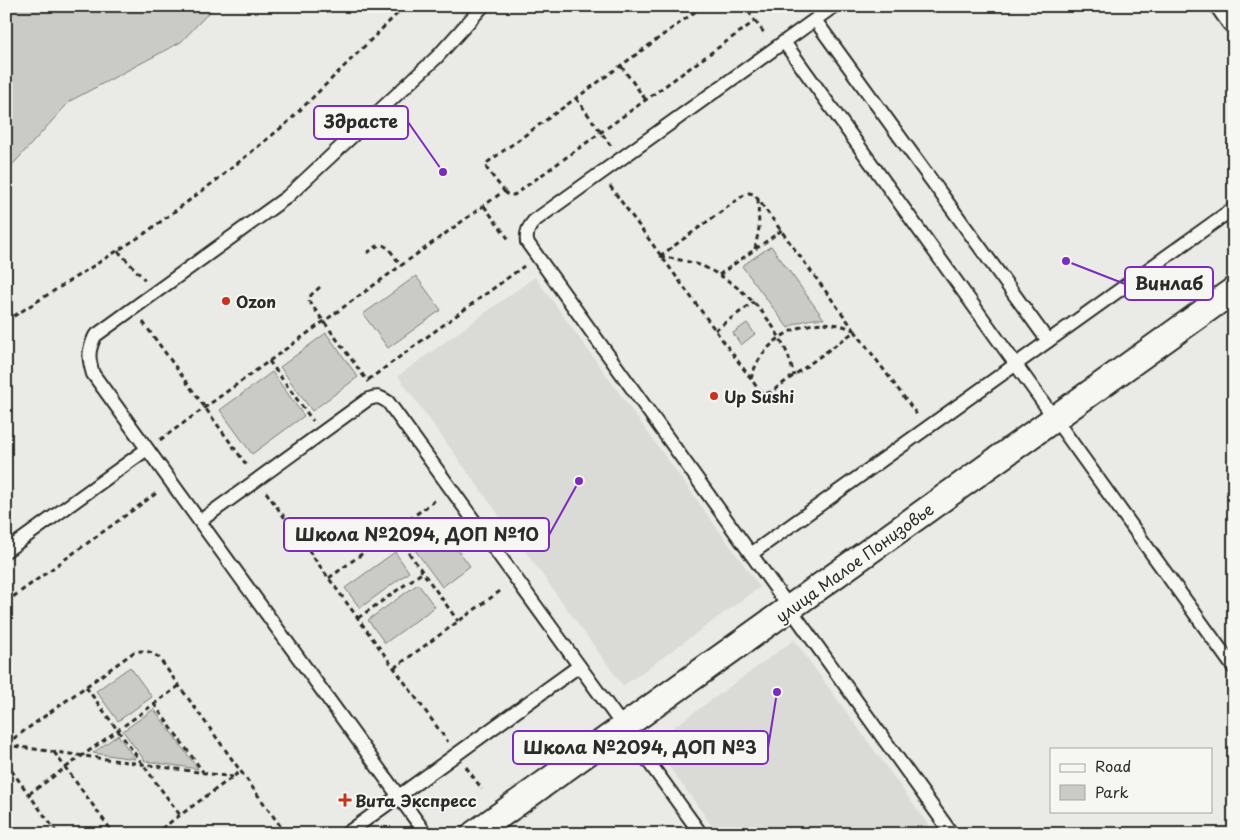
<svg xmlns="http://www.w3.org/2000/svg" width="1240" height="840" viewBox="0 0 1240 840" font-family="'Playpen Sans',sans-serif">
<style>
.built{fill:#dadad6}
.green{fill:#cacac7;stroke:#7a7a79}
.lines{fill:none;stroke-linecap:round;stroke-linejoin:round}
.lane-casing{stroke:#2b2b2b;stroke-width:16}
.street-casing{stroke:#2b2b2b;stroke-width:29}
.path{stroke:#2b2b2b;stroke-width:3;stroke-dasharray:5 4;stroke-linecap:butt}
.lane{stroke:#f6f6f2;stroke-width:12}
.street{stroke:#f6f6f2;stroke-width:25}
.poi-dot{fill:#c8321e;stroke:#f6f6f2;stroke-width:2}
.labels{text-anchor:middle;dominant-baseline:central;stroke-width:4;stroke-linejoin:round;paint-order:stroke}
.poi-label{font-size:16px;font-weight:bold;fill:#2b2b2b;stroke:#f6f6f2;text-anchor:start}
.street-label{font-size:16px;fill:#2b2b2b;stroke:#f6f6f2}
.leader{fill:none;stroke:#7b2cbf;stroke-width:2}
.callout-dot{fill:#7b2cbf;stroke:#f6f6f2;stroke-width:2}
.callout{fill:#f6f6f2;stroke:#7b2cbf;stroke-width:2}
.callout-label{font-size:18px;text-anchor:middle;font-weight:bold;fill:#2b2b2b}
</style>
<rect width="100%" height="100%" fill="#eaeae6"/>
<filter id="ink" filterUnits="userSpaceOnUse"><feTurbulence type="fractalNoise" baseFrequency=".02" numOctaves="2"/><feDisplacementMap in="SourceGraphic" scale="10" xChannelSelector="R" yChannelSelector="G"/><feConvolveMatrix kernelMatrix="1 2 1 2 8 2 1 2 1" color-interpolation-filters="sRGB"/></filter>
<g filter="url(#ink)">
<g class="built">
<polygon points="535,277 760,587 623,686 398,376"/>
<polygon points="794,640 935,834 718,834 652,743"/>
</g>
<g class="green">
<polygon points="6,6 215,6 181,42 70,101 6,172"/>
<path d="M771,246L824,319C810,318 800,321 788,328L742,266Z"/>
<polygon points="416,276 441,310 388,348 363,314"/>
<polygon points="747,323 755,334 741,345 733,333"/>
<polygon points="326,333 358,377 312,411 280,367"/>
<polygon points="272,372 304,416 252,454 220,410"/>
<polygon points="438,523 470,566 442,587 410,543"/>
<polygon points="395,552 409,572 360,608 345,588"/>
<polygon points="418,584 435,607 385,643 368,620"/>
<polygon points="130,667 152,697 118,721 96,691"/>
<polygon points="154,709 198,769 145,761 123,731"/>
<polygon points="118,735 135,759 93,753"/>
</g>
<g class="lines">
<g class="lane-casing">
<g id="lane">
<path d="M834,6L534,221C528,228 526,233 527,242L952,834"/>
<polyline points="815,20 1048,341"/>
<polyline points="784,42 1234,668"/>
<path d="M200,521L367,400C376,396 379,396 388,402L701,834"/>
<polyline points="6,551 147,449"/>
<polyline points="751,554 1234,208"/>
<polyline points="346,834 579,666"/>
<path d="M426,834L93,374C88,357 88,351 95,336L287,197L437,57L483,6"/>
</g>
</g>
<g class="street-casing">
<g id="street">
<polyline points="1224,6 1234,20"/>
<polyline points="474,834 1234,290"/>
</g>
</g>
<g class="path">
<polyline points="755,21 765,34"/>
<polyline points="621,66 646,100"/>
<polyline points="576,98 611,146"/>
<path d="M610,186L759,390C763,394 766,394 771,392L855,331L918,416"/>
<polyline points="504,191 507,194 514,195 755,21 745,6"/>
<polyline points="484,206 510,241"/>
<polyline points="755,249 759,228 758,198"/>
<polyline points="118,251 145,280"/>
<path d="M367,253C371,251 377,245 381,245C388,244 397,261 401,266"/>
<polyline points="660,256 744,195 749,193 754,194 855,331"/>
<path d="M660,256C674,259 689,261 702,266C740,283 771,315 787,353C790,360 792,368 794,376"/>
<polyline points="719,275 782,230"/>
<polyline points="320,287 311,295 309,301 311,304 368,382"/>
<polyline points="6,321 144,234 218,179 287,123 405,6"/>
<polyline points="143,322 248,467"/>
<polyline points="715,330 754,302"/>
<polyline points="269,361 313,421"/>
<path d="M751,379C761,337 813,310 853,330"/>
<polyline points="368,380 524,266"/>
<polyline points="160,440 504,191 487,169 486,166 488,162 703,6"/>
<polyline points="266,492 448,742"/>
<polyline points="393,531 458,621"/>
<polyline points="329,578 437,499"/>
<polyline points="6,602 158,492"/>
<polyline points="358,618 423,572"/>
<polyline points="394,668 503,589"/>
<polyline points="86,687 180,815"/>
<polyline points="154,704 203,772"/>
<path d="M6,744L134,652C145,650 151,651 159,658L286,834"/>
<polyline points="6,745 233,777"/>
<polyline points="54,752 114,834"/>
<polyline points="6,763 58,834"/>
<polyline points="466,767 482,789"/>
<polyline points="29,794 179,686"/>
<polyline points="154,834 241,771"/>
</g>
<use href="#lane" class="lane"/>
<use href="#street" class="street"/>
</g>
</g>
<g class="poi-dot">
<circle cx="226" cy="301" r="5"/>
<circle cx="714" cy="396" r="5"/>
<path d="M342.5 792.5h5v5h5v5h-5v5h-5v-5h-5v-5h5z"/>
</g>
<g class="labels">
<g class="poi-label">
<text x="236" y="301">Ozon</text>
<text x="724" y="396">Up Sushi</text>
<text x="355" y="800">Вита Экспресс</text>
</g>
<g class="street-label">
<text transform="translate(854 562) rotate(-36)">улица Малое Понизовье</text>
</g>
</g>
<path class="leader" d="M443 172L408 122M1066 261L1125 284M579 481L549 535M777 692L768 748"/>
<g class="callout-dot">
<circle cx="443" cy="172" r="5"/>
<circle cx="1066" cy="261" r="5"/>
<circle cx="579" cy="481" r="5"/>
<circle cx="777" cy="692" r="5"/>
</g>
<g class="callout">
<rect x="314" y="106" width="94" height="33" rx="5"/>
<rect x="1125" y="267" width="88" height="33" rx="5"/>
<rect x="284" y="518" width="265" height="33" rx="5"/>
<rect x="513" y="731" width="255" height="33" rx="5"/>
</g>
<g class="callout-label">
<text x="361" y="128">Здрасте</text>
<text x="1169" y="290">Винлаб</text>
<text x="417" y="541">Школа №2094, ДОП №10</text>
<text x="640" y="754">Школа №2094, ДОП №3</text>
</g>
<rect width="1240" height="840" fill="none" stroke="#f6f6f2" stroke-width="25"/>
<rect x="12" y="12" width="1215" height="815" fill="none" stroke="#2b2b2b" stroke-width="2" filter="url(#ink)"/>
<rect x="1050" y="748" width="162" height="65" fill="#f6f6f2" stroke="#a5a5a2"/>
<rect x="1060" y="764" width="25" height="8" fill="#f6f6f2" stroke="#a5a5a2"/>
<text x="1095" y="772" font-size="15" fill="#2b2b2b">Road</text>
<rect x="1060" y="785" width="25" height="15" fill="#cacac7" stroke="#a5a5a2"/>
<text x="1095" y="798" font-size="15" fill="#2b2b2b">Park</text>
</svg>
